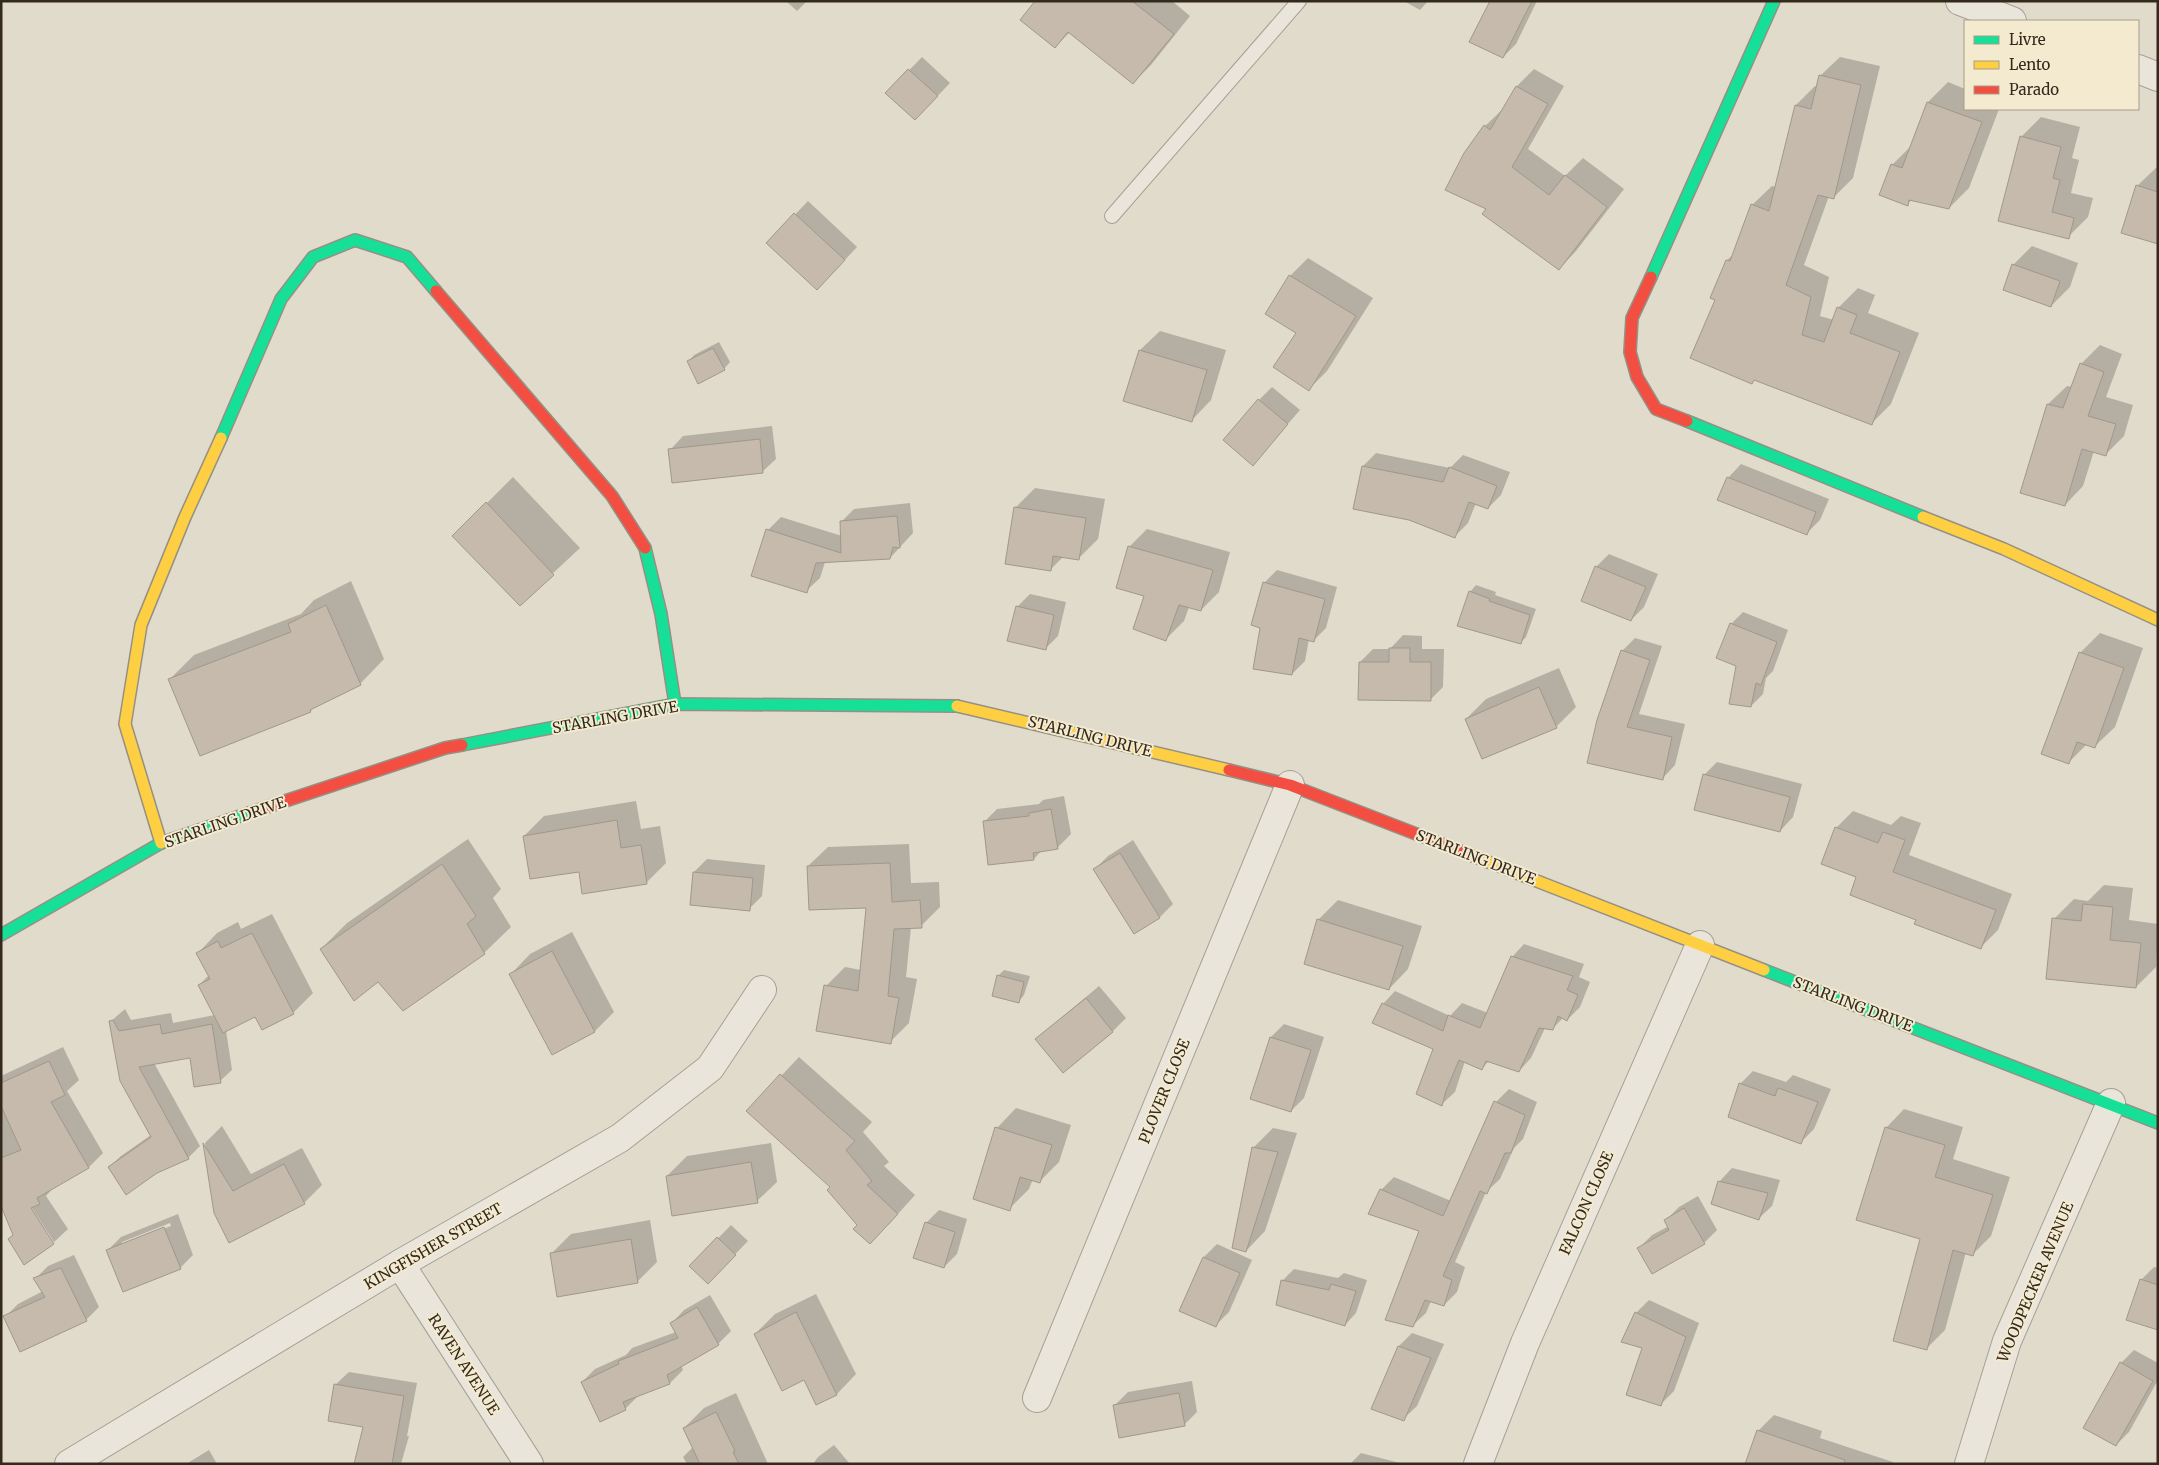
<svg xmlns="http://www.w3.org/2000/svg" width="2159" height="1465" viewBox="0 0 2159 1465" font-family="Merriweather,serif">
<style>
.shadow{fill:#0003;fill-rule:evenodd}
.building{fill:#c5baac;stroke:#a1978b}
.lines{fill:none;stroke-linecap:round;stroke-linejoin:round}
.lane-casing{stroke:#a6a094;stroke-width:16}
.street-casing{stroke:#a6a094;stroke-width:30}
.fast-casing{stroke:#969084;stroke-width:14}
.slow-casing{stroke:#969084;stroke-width:14}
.jam-casing{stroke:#969084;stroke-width:14}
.lane{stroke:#eae5db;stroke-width:14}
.street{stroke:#eae5db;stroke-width:28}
.fast{stroke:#16e098;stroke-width:11}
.slow{stroke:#ffcf43;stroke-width:11}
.jam{stroke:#f24e42;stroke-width:11}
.labels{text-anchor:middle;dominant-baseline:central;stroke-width:4;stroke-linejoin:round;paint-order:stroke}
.street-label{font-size:15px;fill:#34291d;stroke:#f3ead0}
</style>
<rect width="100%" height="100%" fill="#e1dbcb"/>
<g class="shadow">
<polygon points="786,1 807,1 797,11"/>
<polygon points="1036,1 1172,1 1190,16 1151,65 1133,83 1070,32 1055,47"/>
<polygon points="1404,1 1428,1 1420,10"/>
<polygon points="1491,1 1537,1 1516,44 1503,57"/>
<polygon points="922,57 950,83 928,106 887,93"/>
<polygon points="1840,57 1880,66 1853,178 1834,197 1829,196 1804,265 1829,277 1820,316 1834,320 1838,308 1858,288 1875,295 1868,313 1919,333 1891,404 1871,424 1717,299 1727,260 1734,254 1752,205 1772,186 1776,187 1796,105 1815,86 1818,86 1820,76"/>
<polygon points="1534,69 1564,86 1528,149 1565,176 1583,158 1624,189 1576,251 1559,269 1485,126 1503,109 1517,86"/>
<polygon points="1948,82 1965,89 1965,109 1999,109 1969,188 1949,208 1913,199 1907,204 1892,165 1912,145 1928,102"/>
<polygon points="2041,117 2080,127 2072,158 2079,160 2071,193 2093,198 2088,217 2068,237 2000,220 2021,137"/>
<polygon points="2158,166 2158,243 2137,186"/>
<polygon points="808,201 857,247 830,276 768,243"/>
<polygon points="2032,246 2078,263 2070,287 2051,306 2013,265"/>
<polygon points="1308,258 1373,298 1327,371 1309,389 1298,332 1290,276"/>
<polygon points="1160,331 1226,350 1211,400 1192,420 1140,350"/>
<polygon points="719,342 730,362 724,369 688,362 694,355"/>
<polygon points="2100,345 2122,354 2106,397 2133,405 2124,436 2106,454 2094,451 2083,486 2065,505 2022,492 2048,404 2067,386 2072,387 2081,364"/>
<polygon points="1272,387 1300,410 1253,464 1259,400"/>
<polygon points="772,426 776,459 762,472 670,450 683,436"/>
<polygon points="1376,453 1450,468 1463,455 1510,472 1501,495 1488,508 1476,503 1468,523 1455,536 1363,466"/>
<polygon points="1741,464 1829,499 1820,520 1807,533 1728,478"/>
<polygon points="513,477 580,548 520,604 454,536"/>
<polygon points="1035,488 1105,499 1098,539 1078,559 1064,556 1050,570 1015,508"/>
<polygon points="910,503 913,533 890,558 825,562 820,578 806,591 768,530 781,517 842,536 841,522 854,509"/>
<polygon points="1147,529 1230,552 1219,592 1201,610 1189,607 1184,621 1166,639 1146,595 1129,547"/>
<polygon points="1609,554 1658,574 1644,607 1631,620 1596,567"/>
<polygon points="1277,570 1337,587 1326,628 1313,641 1309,639 1305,661 1292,674 1261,627 1264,583"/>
<polygon points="351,581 384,659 360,684 317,705 310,711 169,680 194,655 301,614 314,600"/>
<polygon points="1476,585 1496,592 1495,595 1536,609 1526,637 1520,643 1470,592"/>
<polygon points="1030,594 1066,602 1058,636 1045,649 1017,607"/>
<polygon points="1743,612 1788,630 1773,671 1766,678 1763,694 1751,706 1738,665 1731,624"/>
<polygon points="2100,633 2143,648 2115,727 2095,746 2087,744 2068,763 2080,653"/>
<polygon points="1403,635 1422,636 1422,649 1444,649 1443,687 1430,700 1360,662 1373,649 1390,649"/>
<polygon points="1635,638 1662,646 1639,714 1685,724 1675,765 1662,779 1588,762 1622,651"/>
<polygon points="1559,668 1576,707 1556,727 1466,719 1486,699"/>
<polygon points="1717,762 1802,784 1793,817 1780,831 1704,775"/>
<polygon points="1064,796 1071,834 1057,848 1042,850 1034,859 984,822 997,809 1039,804 1043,800"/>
<polygon points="636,801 641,829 660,826 666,863 646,883 580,871 524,836 544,816"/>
<polygon points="1853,811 1891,825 1901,816 1921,823 1909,855 2012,894 1998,930 1981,947 1858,876 1836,828"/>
<polygon points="468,839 501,889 493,898 511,927 484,953 378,980 321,949 347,923"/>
<polygon points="1133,840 1173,904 1160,917 1134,933 1095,869 1108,856"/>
<polygon points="909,844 911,883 939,882 940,907 921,926 911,927 906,977 917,979 909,1023 890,1042 826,986 845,967 861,970 867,907 808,866 828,847"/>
<polygon points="707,859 765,865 762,896 749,909 694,872"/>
<polygon points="2104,885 2133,888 2129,920 2158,924 2156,967 2136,987 2054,919 2074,899 2088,901"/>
<polygon points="1338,900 1422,926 1408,969 1389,989 1318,920"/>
<polygon points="272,914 313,993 293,1013 255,1015 226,1030 232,1070 220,1081 191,1057 154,1063 200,1146 188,1158 109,1167 121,1156 151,1135 110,1022 125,1009 131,1020 171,1013 173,1023 215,1015 199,985 209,975 198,953 217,933 238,922 241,929"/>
<polygon points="572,932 614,1012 595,1031 511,974 530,954"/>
<polygon points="1524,944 1584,964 1579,977 1590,982 1580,1007 1567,1020 1563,1018 1552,1029 1545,1028 1531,1058 1519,1071 1489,1061 1482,1068 1465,1061 1455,1092 1442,1104 1434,1048 1383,1004 1395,991 1450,1016 1462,1003 1488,1013 1512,957"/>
<polygon points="1004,970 1030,976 1024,995 1018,1002 998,976"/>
<polygon points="1099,986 1126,1018 1113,1031 1063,1071 1036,1039"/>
<polygon points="1284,1024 1324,1037 1304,1098 1291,1111 1252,1098 1271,1037"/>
<path d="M63,1047L79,1080L67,1091L103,1153L89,1167L54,1187L46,1196L68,1229L53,1243L9,1239L14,1234L1,1203V1076ZM28,1202L54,1242H51L26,1204Z"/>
<polygon points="799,1057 872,1122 863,1132 889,1162 884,1166 915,1195 888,1225 859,1225 832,1187 748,1111"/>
<polygon points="1753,1071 1786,1082 1793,1075 1831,1089 1814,1129 1801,1142 1740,1084"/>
<polygon points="1509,1089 1537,1102 1523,1139 1514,1148 1500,1179 1486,1192 1455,1262 1465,1267 1457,1292 1444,1305 1431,1301 1426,1313 1412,1326 1420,1230 1381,1190 1394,1177 1451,1201 1496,1102"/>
<polygon points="1016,1108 1071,1125 1059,1162 1040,1181 1033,1179 1029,1189 1009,1209 997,1128"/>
<polygon points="1904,1109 1963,1127 1953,1159 2010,1177 1991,1236 1973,1254 1966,1252 1945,1330 1927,1348 1921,1239 1886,1128"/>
<polygon points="222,1126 251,1174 302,1148 322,1185 304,1203 215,1213 205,1143"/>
<polygon points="1273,1128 1297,1133 1265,1231 1246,1251 1253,1148"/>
<polygon points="771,1143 777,1182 757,1201 667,1176 687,1156"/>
<polygon points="1732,1168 1780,1180 1772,1206 1758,1219 1719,1182"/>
<polygon points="1698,1196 1717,1230 1704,1243 1639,1248 1652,1235 1669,1226 1666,1220 1679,1207"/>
<polygon points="939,1210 967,1219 957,1254 944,1267 926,1223"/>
<path d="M178,1214L193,1255L180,1268L108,1250L121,1237ZM170,1223L171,1226L122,1245V1242Z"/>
<polygon points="650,1220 657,1262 637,1282 551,1254 571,1234"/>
<polygon points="731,1225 748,1241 708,1282 691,1266"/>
<polygon points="1217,1244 1252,1260 1229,1312 1216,1325 1204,1257"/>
<polygon points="74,1255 99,1307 86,1320 5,1317 18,1304 43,1291 35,1279 48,1266"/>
<polygon points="2154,1267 2158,1268 2158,1329 2141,1280"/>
<polygon points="1294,1269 1338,1278 1344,1273 1367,1280 1356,1313 1345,1325 1282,1281"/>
<polygon points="816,1294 856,1374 837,1394 817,1403 804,1379 755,1334 775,1314"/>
<polygon points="710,1295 731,1331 718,1344 681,1365 683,1370 670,1383 639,1395 626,1408 600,1420 582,1382 595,1369 626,1355 632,1348 676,1332 671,1324 684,1310"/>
<polygon points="1649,1300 1699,1323 1674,1391 1661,1404 1643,1348 1636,1313"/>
<polygon points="1412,1333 1444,1344 1417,1406 1403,1419 1373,1408 1399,1346"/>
<polygon points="2134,1350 2158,1363 2158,1380 2129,1432 2116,1445 2121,1363"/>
<polygon points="349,1372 417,1383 407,1436 409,1436 401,1464 355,1464 365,1426 335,1385"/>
<polygon points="1192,1381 1197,1412 1184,1425 1115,1405 1128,1392"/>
<polygon points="736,1393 768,1464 687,1464 683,1457 693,1447 684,1428 704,1408"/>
<polygon points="1774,1415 1822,1431 1820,1438 1893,1462 1892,1464 1747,1464 1758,1431"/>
<polygon points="834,1445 850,1464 813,1464 818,1457"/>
<polygon points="209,1450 217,1464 186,1464"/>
<polygon points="1361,1453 1400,1463 1400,1464 1350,1464"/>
</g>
<g class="building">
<polygon points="1035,1 1132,1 1174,34 1133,84 1068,32 1055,48 1020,20"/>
<polygon points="1490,1 1532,1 1503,58 1469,42"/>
<polygon points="908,69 938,96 915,120 885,93"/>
<polygon points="1819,75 1861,85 1834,199 1818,195 1786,285 1811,297 1802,335 1824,342 1837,307 1857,315 1850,333 1900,352 1872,425 1754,380 1752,384 1690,358 1715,300 1710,298 1726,260 1730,261 1751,204 1769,211 1795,105 1811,109"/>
<polygon points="1516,86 1548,104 1512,167 1549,195 1565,175 1607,207 1559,270 1482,214 1486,209 1445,190 1464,153 1484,125 1490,130"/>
<polygon points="1927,102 1982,122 1949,209 1909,200 1908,206 1879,195 1891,164 1902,168"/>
<polygon points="2020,136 2061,147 2053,178 2060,180 2052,212 2074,218 2069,239 1998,221"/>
<polygon points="2136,185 2158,192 2158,244 2121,233"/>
<polygon points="794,213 845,260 817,290 766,243"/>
<polygon points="2012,264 2060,281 2051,307 2003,290"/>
<polygon points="1289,275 1356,316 1309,391 1273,367 1296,333 1265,314"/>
<polygon points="713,348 725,370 698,384 687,361"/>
<polygon points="1139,350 1207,370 1192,422 1123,401"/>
<polygon points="2080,363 2104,372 2088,416 2116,424 2106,456 2082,449 2065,506 2020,493 2047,404 2063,408"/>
<polygon points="1258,399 1288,424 1253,466 1223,440"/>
<polygon points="760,439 763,473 672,483 668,449"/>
<polygon points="1362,466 1443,482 1449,467 1497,486 1488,509 1469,502 1455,538 1409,520 1353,509"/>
<polygon points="1727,477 1816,512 1807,535 1717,500"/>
<polygon points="486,502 554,575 520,606 452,536"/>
<polygon points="1014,507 1086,518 1079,560 1053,556 1051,571 1005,564"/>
<polygon points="897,516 900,548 893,547 890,559 816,563 807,593 751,576 766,529 841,553 840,521"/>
<polygon points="1128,546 1213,570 1201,611 1179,605 1166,641 1133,629 1144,596 1116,588"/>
<polygon points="1595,566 1646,587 1631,621 1581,601"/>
<polygon points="1263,582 1325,599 1314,642 1299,638 1292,675 1253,669 1260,628 1251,625"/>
<polygon points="1469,591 1490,599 1489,601 1530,615 1521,644 1457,626"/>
<polygon points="326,605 361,685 310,710 311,712 200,756 168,679 291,632 288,624"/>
<polygon points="1016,606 1054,615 1046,650 1007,641"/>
<polygon points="1730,623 1777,642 1761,685 1756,683 1751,707 1729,704 1736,666 1716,658"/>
<polygon points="1389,648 1410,648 1410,662 1431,662 1431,701 1358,700 1359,662 1389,662"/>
<polygon points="1621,650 1650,660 1627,727 1672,737 1663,780 1587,763 1597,720"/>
<polygon points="2079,652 2124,668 2095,748 2077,742 2069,764 2041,754"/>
<polygon points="1539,687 1557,728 1482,759 1465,719"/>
<polygon points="1703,774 1790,797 1780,832 1694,810"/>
<polygon points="1051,809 1058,849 1033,853 1034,860 988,865 983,821 1029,816 1029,813"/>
<polygon points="617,820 621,848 641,845 647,884 582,894 579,872 530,879 523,836"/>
<polygon points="1835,827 1878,843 1883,832 1905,840 1893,872 1996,910 1981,949 1914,924 1916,920 1850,895 1856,877 1821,864"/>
<polygon points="1120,853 1160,918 1134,934 1093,869"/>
<polygon points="890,863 892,902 920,900 922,928 894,929 888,996 899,998 891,1044 816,1031 824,985 858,991 866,908 809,910 807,866"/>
<polygon points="442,864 476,916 467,924 485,954 403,1011 378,982 354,1001 320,949"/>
<polygon points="693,872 753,878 750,911 690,905"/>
<polygon points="2083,904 2113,907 2110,940 2141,943 2136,988 2046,979 2052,918 2081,921"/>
<polygon points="1317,919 1403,946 1389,990 1304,964"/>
<polygon points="252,933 294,1014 262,1030 255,1017 223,1033 198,985 210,979 196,953 218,941 221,948"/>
<polygon points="552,951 595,1032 552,1055 509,974"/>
<polygon points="1511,956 1573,976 1567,990 1578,995 1567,1021 1558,1016 1553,1030 1539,1028 1519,1072 1486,1061 1482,1070 1459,1060 1446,1091 1442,1106 1416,1094 1433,1049 1372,1023 1382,1003 1443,1031 1448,1015 1480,1028"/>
<polygon points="997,975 1024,982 1019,1003 992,996"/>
<polygon points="1086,998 1113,1032 1063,1073 1035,1039"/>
<polygon points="113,1020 119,1031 160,1024 162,1034 212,1024 221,1083 194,1087 190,1058 139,1067 189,1159 157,1173 126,1195 108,1167 151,1137 120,1081 109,1021"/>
<polygon points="1270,1037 1311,1050 1291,1112 1250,1099"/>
<polygon points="49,1061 65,1095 51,1102 89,1168 37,1198 40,1204 31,1208 54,1244 24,1265 8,1239 13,1235 1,1206 1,1158 21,1150 1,1106 1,1083"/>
<polygon points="780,1074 855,1141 846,1150 872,1181 867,1185 898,1214 870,1244 853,1229 857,1225 827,1190 830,1187 746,1111"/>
<polygon points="1739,1083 1775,1096 1778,1088 1818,1102 1801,1144 1728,1117"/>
<polygon points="1494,1101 1525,1115 1511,1153 1505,1153 1487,1194 1480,1191 1443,1276 1452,1280 1444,1306 1425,1300 1413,1327 1385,1320 1419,1231 1368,1214 1380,1189 1443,1216"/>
<polygon points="995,1127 1052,1145 1040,1183 1020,1177 1010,1211 973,1199"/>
<polygon points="1885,1127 1945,1145 1935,1177 1993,1195 1973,1256 1953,1250 1927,1350 1893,1341 1920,1239 1856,1220"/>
<polygon points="203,1143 233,1191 284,1164 305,1204 229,1243 214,1213"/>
<polygon points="1252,1147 1278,1152 1246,1252 1232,1248"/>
<polygon points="751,1162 758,1203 672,1216 666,1176"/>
<polygon points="1718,1181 1768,1193 1759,1220 1711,1204"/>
<polygon points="1684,1208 1705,1244 1652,1274 1637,1248 1669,1230 1664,1220"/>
<polygon points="925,1222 955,1232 944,1268 913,1258"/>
<polygon points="164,1227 181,1269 123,1292 106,1250"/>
<polygon points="717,1237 736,1255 708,1284 689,1266"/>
<polygon points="631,1239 638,1283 557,1297 550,1253"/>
<polygon points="1203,1257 1240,1273 1216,1327 1179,1311"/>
<polygon points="61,1268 87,1321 20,1352 3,1316 45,1297 33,1278"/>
<polygon points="2140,1279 2158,1285 2158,1330 2126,1320"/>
<polygon points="1281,1280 1329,1290 1331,1284 1356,1291 1345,1326 1276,1305"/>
<polygon points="697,1307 719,1345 667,1375 670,1384 623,1402 626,1410 600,1422 581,1382 619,1364 618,1361 678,1338 670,1323"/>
<polygon points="796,1312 837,1395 816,1405 804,1380 782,1391 754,1334"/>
<polygon points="1635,1312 1686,1337 1661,1406 1626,1395 1642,1348 1621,1342"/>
<polygon points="1398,1346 1431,1358 1404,1421 1371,1409"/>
<polygon points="2120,1362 2153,1381 2116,1446 2083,1428"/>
<polygon points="334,1384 404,1396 392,1464 354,1464 363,1427 328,1421"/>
<polygon points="1179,1393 1185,1426 1119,1438 1113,1405"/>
<polygon points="716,1412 735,1451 733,1452 739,1464 700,1464 683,1428"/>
<polygon points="1757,1430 1845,1460 1844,1464 1745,1464"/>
</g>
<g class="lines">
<g class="lane-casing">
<polyline id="lane" points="1112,216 1299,1"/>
</g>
<g class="street-casing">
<g id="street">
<polyline points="1960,1 2012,21"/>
<polyline points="2138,69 2158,77"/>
<polyline points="400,1264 529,1464"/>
<polyline points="1037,1398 1290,785"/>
<polyline points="69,1464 400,1264 620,1138 710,1068 762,990"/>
<polyline points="1478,1464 1525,1343 1700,945"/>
<polyline points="1969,1464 2007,1341 2111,1103"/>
</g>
</g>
<g class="fast-casing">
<g id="fast">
<polyline points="1651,277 1774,1"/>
<polyline points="1687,421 1923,517"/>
<polyline points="221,438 281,299 313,257 355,240 407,257 436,291"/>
<polyline points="645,548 661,614 675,704"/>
<polyline points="462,745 675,704 957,706"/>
<polyline points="1,935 161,843 261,809"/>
<polyline points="1764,970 2158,1123"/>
</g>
</g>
<g class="slow-casing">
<g id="slow">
<polyline points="1923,517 2004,549 2158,620"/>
<polyline points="957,706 1229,770"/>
<polyline points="161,843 125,724 141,625 185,517 221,438"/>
<polyline points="1473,856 1764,970"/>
</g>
</g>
<g class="jam-casing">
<g id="jam">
<polyline points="1651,277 1632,318 1630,352 1637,377 1656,409 1687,421"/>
<polyline points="436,291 612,496 645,548"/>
<polyline points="1229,770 1290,785 1473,856"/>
<polyline points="261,809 445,748 462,745"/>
</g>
</g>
<use href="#lane" class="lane"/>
<use href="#street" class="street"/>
<use href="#fast" class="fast"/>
<use href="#slow" class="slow"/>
<use href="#jam" class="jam"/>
</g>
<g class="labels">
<g class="street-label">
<text transform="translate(615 717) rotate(-10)">STARLING DRIVE</text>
<text transform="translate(1090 736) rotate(14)">STARLING DRIVE</text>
<text transform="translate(225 822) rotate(-19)">STARLING DRIVE</text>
<text transform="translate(1476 857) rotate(21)">STARLING DRIVE</text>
<text transform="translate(1853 1004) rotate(21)">STARLING DRIVE</text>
<text transform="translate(1164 1091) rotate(-68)">PLOVER CLOSE</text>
<text transform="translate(1586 1203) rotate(-66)">FALCON CLOSE</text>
<text transform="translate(433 1246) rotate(-30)">KINGFISHER STREET</text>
<text transform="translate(2035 1282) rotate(-67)">WOODPECKER AVENUE</text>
<text transform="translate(464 1364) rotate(57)">RAVEN AVENUE</text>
</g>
</g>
<rect width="2159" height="1465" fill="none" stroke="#34291d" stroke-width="5"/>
<rect x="1964" y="20" width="175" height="90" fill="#f3ead0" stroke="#a79d88"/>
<rect x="1974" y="36" width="25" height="8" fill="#16e098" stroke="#a79d88"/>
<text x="2009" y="45" font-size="15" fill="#34291d">Livre</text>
<rect x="1974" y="61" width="25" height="8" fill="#ffcf43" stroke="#a79d88"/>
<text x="2009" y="70" font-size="15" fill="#34291d">Lento</text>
<rect x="1974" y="86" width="25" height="8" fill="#f24e42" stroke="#a79d88"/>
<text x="2009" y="95" font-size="15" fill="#34291d">Parado</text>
</svg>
